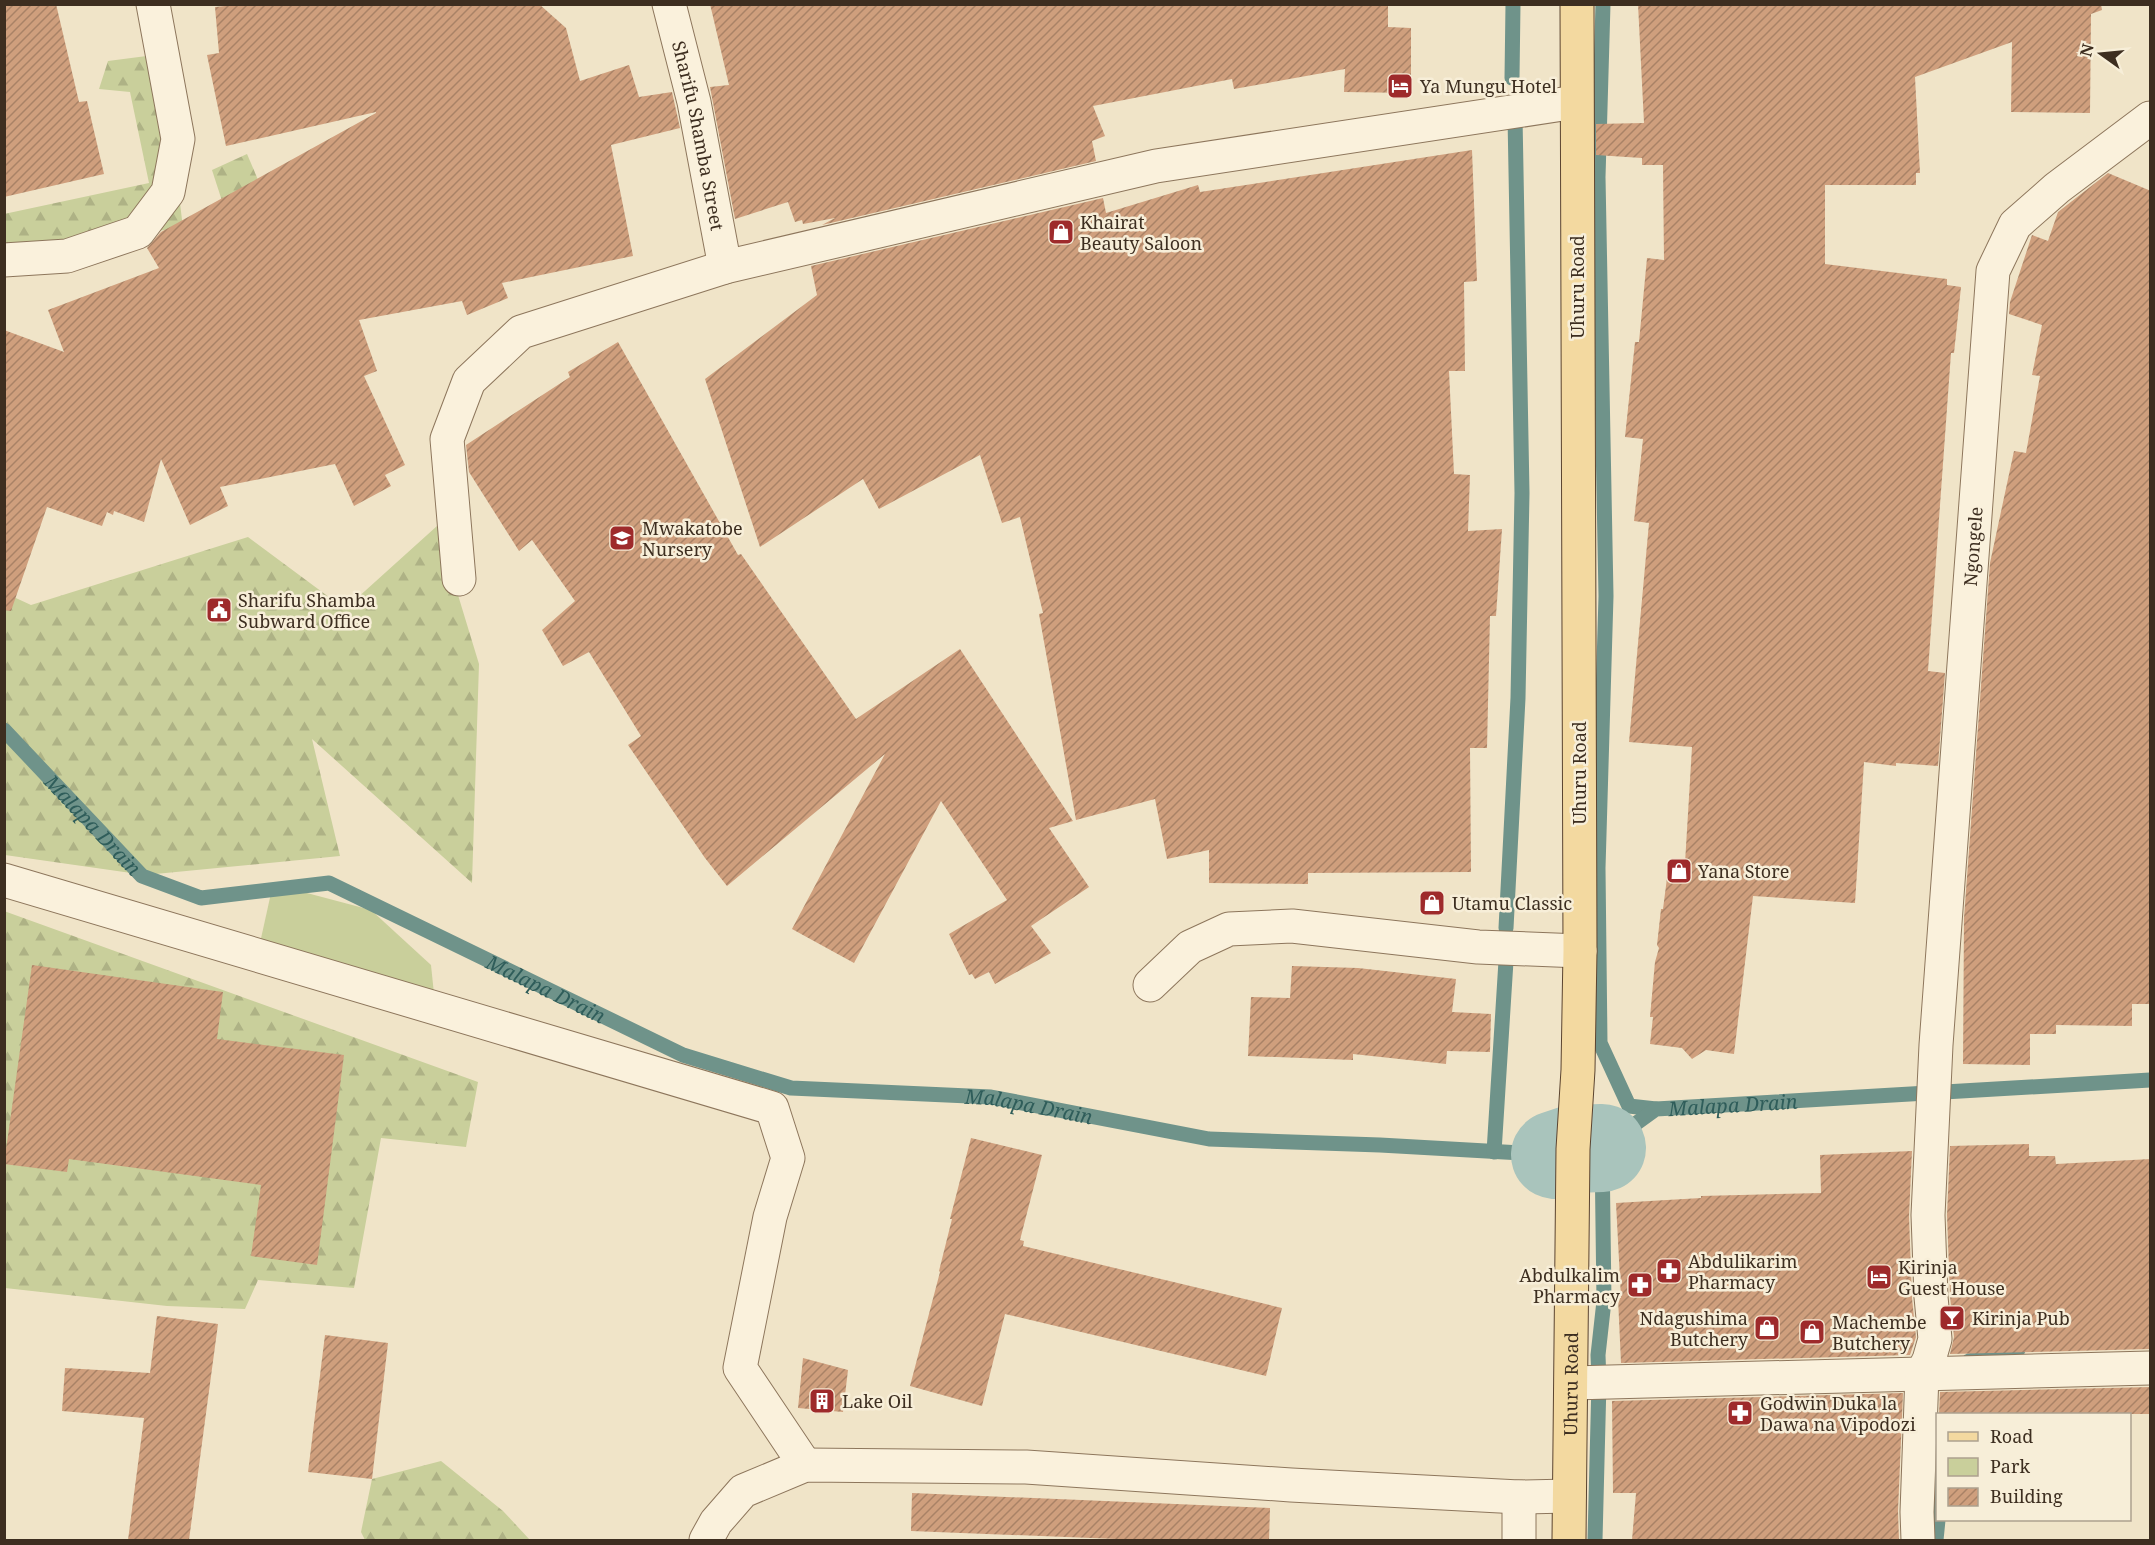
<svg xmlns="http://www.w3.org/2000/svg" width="2155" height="1545" viewBox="0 0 2155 1545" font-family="'Noto Serif',serif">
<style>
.green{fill:#c9cf9b}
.forest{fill:url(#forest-firs)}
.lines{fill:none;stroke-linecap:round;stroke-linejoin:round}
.stream{stroke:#6f938a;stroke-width:15}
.river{stroke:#a9c4bc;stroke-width:88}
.building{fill:url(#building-hatch)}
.minor-casing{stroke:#8d765c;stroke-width:35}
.major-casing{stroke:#5b4430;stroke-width:35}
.minor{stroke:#faf1dc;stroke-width:33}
.major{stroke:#f3d9a0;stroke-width:33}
.labels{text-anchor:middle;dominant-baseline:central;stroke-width:5;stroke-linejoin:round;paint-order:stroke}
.poi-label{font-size:18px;fill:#3d2e20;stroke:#f7eed8;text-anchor:start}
.street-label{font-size:18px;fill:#3d2e20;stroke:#f7eed8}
.water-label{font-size:20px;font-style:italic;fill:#2f5d5a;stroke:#f7eed8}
</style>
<defs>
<pattern id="forest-firs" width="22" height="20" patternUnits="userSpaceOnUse" patternTransform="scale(1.5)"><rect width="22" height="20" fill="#c9cf9b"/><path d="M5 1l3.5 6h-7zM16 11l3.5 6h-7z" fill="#aeb285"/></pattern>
<pattern id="building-hatch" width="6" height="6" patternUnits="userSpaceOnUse" patternTransform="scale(1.5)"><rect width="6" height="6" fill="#cf9f7d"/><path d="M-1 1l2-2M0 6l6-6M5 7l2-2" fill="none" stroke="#a98266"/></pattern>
</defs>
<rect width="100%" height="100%" fill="#f0e4c8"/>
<polygon class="green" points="273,884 371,910 431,965 436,1013 256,961"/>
<g class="forest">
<polygon points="162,54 183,228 5,248 4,214 149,183 130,92 99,89 108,61"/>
<polygon points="247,154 294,264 234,238 212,170"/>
<polygon points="437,526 479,664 472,883 312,739 340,856 145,875 5,855 5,593 31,605 248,537 345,609"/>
<polygon points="4,911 478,1082 466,1147 381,1138 354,1288 258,1280 245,1309 167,1306 5,1288"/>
<polygon points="441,1461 503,1511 530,1540 365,1540 361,1532 372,1479"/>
</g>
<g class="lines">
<g class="stream">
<polyline points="1603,4 1598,177 1606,596 1598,868 1600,1043 1629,1106 1656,1109"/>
<polyline points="1512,78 1513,4"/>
<path id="s1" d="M4,730L142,876L201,898L329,883L683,1055L791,1088L991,1097L1209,1139L1380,1145L1555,1155"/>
<polyline points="1506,928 1518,698 1522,493 1515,117"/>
<polyline points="1494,1152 1506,961"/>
<polyline points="1969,1361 2002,1352 2018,1350"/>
<polyline points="1931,1477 1938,1515"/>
<path id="s2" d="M1595,1540L1599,1382L1598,1355L1604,1301L1602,1148L1656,1109L2150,1080"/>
<polyline points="1936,1540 1938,1520"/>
</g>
<polyline class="river" points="1555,1155 1573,1149 1602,1148"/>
</g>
<g class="building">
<polygon points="4,4 56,4 79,102 87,101 104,174 4,197"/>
<polygon points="245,4 539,4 566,28 580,81 629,65 639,97 672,92 680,128 611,145 633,256 502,283 508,298 467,315 462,301 359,320 377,371 364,376 405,465 385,475 391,486 354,506 335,464 220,487 228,506 190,525 161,459 144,522 114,511 113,515 107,512 102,526 47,507 11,611 4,610 4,330 64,352 48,310 159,268 147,248 161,232 376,113 376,112 226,146 207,55 219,53 215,7"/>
<polygon points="710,4 1388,4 1388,27 1411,28 1411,93 1344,92 1345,69 1234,89 1232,79 1093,106 1105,136 1092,141 1096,161 822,225 835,218 803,224 802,220 795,222 788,202 735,219 710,87 729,85"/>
<polygon points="1638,4 2101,4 2102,10 2091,14 2090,113 2011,112 2012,42 1915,77 1920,173 1916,173 1916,185 1825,185 1825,264 1947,279 1947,285 1961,287 1954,353 1951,353 1928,671 1945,673 1938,766 1896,763 1896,766 1864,762 1855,903 1753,896 1734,1054 1706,1050 1692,1059 1682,1048 1650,1044 1653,1017 1650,1017 1655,962 1659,948 1657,945 1661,909 1663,909 1667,878 1684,880 1692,747 1629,742 1649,523 1634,521 1643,439 1625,437 1635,342 1639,342 1647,258 1664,260 1663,165 1642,165 1642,158 1596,155 1596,124 1644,123"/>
<polygon points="1472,150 1477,281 1464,282 1465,371 1449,371 1454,474 1470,475 1468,531 1502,529 1496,616 1490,616 1487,748 1470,748 1471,872 1308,873 1308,884 1209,883 1209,850 1167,859 1155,799 1076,820 1039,614 1043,613 1020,517 1002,523 980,455 879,509 863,479 760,547 705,379 817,295 811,266 1103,198 1106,213 1198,185 1200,192"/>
<polygon points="2108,173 2151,191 2151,1004 2132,1004 2132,1026 2056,1025 2056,1034 2030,1034 2030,1065 1963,1064 1964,918 1990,563 2014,451 2026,453 2040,376 2032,375 2042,325 2009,314 2010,302 2032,235 2048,241 2058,212"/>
<polygon points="618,342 738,555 741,554 856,719 960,649 1073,821 1049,828 1089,887 1031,926 1051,953 995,984 989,972 975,979 972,974 969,975 949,934 1007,900 941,801 854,963 792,929 885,754 727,886 705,858 628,745 641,736 589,652 563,666 542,630 575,601 532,540 519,551 469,472 466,445 570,377 568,372"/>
<polygon points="32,965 223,992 217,1039 344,1055 317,1265 251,1256 261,1185 69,1159 67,1172 4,1164"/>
<polygon points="1292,966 1358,968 1456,979 1452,1012 1491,1014 1490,1052 1447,1051 1446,1064 1353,1054 1353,1060 1248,1056 1251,997 1290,998"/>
<polygon points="971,1138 1042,1155 1020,1240 1024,1241 1023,1246 1282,1308 1266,1376 1005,1314 982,1406 910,1386 940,1272 939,1271 952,1219 950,1219"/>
<polygon points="2029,1144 2029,1156 2055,1156 2056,1164 2151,1159 2151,1349 1950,1354 1954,1337 1950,1296 1947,1215 1950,1146"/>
<polygon points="1912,1151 1909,1216 1912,1298 1916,1337 1910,1355 1621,1363 1618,1298 1621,1298 1616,1203 1701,1198 1701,1196 1821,1193 1820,1155"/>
<polygon points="157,1316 218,1324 189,1540 128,1540 144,1418 62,1411 65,1368 150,1373"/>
<polygon points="325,1335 388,1343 372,1479 308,1472"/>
<polygon points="803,1358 848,1370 843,1412 798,1408"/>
<polygon points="2151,1387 2151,1414 1939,1414 1940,1392"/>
<polygon points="1903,1393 1898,1511 1899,1540 1632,1540 1636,1493 1613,1493 1612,1401"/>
<polygon points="912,1493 1270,1508 1269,1540 1142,1540 911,1531"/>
</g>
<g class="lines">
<g class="minor-casing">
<g id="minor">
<path id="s3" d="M669,4L694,102L725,267"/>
<polyline points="4,260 67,256 138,232 168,192 178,139 153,4"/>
<polyline points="459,579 447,439 469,381 521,332 725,267 1156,166 1576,102"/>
<polyline points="4,880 772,1108 788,1158 770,1217 740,1368 805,1465"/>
<polyline points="1150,985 1190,947 1229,929 1292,926 1478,947 1580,951"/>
<polyline points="1572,1383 2150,1368"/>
<polyline points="706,1540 716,1522 743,1491 805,1465 1026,1467 1291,1485 1519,1497 1569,1496"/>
<polyline points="1519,1540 1519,1497"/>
<path id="s4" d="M1918,1540L1917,1512L1922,1374L1929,1360L1935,1339L1931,1297L1928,1215L1936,1045L1993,271L2015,225L2057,188L2150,118"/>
</g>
</g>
<g class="major-casing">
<g id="major">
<path id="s5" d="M1569,1540L1573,1149L1578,1070L1580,951L1577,4"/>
</g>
</g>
<use href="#minor" class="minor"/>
<use href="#major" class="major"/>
</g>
<defs>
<g id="hotel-square" transform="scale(1.35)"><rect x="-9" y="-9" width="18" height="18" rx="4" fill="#9e2a2b" stroke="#f7eed8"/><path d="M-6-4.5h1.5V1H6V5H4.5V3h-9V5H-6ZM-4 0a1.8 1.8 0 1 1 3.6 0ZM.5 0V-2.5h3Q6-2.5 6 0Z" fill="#fff"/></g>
<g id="shop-square" transform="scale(1.35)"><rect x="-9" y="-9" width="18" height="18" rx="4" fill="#9e2a2b" stroke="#f7eed8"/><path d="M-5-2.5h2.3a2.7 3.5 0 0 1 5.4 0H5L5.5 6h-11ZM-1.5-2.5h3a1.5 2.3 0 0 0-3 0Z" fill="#fff"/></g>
<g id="school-square" transform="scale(1.35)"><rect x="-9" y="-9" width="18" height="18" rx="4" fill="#9e2a2b" stroke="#f7eed8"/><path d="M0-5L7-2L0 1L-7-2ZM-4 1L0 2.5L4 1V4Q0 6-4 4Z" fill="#fff"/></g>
<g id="civic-square" transform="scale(1.35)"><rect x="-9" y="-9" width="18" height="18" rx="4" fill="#9e2a2b" stroke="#f7eed8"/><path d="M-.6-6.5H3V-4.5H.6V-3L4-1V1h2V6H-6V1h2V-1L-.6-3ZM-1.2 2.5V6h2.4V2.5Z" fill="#fff"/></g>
<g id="pharmacy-square" transform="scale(1.35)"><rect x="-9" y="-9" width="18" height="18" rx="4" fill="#9e2a2b" stroke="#f7eed8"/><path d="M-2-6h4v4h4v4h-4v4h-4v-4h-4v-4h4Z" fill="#fff"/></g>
<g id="bar-square" transform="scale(1.35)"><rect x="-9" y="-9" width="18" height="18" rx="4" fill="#9e2a2b" stroke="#f7eed8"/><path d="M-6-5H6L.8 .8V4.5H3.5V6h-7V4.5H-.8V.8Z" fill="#fff"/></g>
<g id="building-square" transform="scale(1.35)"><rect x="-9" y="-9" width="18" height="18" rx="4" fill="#9e2a2b" stroke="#f7eed8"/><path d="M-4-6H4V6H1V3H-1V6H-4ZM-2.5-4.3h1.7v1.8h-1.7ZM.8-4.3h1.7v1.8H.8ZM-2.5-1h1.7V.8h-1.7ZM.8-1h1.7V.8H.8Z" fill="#fff"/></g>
</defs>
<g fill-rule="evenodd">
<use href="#hotel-square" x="1400" y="86"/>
<use href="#shop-square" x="1061" y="232"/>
<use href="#school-square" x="622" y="538"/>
<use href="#civic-square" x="219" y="610"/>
<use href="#shop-square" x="1679" y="871"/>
<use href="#shop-square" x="1432" y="903"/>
<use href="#pharmacy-square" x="1669" y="1271"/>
<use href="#hotel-square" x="1879" y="1277"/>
<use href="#pharmacy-square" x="1640" y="1285"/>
<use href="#bar-square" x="1952" y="1318"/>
<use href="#shop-square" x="1767" y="1328"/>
<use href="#shop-square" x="1812" y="1332"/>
<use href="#building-square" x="822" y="1401"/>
<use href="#pharmacy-square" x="1740" y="1413"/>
</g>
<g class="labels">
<g class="poi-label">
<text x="1420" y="86">Ya Mungu Hotel</text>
<text x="1080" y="222">Khairat<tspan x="1080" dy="21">Beauty Saloon</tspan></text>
<text x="642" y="528">Mwakatobe<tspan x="642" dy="21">Nursery</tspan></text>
<text x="238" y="600">Sharifu Shamba<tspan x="238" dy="21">Subward Office</tspan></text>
<text x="1698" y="871">Yana Store</text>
<text x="1452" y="903">Utamu Classic</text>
<text x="1688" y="1261">Abdulikarim<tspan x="1688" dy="21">Pharmacy</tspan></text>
<text x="1898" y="1267">Kirinja<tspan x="1898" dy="21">Guest House</tspan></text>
<text x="1620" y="1275" text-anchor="end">Abdulkalim<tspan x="1620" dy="21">Pharmacy</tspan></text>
<text x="1748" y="1318" text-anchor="end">Ndagushima<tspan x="1748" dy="21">Butchery</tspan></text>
<text x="1972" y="1318">Kirinja Pub</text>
<text x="1832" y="1322">Machembe<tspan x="1832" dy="21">Butchery</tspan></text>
<text x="842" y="1401">Lake Oil</text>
<text x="1760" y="1403">Godwin Duka la<tspan x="1760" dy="21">Dawa na Vipodozi</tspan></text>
</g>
<g class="street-label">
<text stroke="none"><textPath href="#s3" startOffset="135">Sharifu Shamba Street</textPath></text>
<text transform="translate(1577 287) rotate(-90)">Uhuru Road</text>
<text stroke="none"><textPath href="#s4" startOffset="998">Ngongele</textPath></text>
<text transform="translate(1579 773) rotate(-90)">Uhuru Road</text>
<text stroke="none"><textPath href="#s5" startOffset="156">Uhuru Road</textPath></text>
</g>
<g class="water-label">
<text stroke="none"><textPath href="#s1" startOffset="130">Malapa Drain</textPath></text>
<text stroke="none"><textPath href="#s1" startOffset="634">Malapa Drain</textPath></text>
<text stroke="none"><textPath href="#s2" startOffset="536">Malapa Drain</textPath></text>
<text stroke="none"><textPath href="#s1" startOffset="1138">Malapa Drain</textPath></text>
</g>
</g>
<rect width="2155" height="1545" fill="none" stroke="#3d2e20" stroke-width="12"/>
<rect x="1936" y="1413" width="195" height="108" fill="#f7eed8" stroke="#ada18e" stroke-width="1.5"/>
<rect x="1948" y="1432" width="30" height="9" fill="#f3d9a0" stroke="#ada18e" stroke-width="1.5"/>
<text x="1990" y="1443" font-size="18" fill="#3d2e20">Road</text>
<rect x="1948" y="1458" width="30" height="18" fill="#c9cf9b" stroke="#ada18e" stroke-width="1.5"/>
<text x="1990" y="1473" font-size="18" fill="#3d2e20">Park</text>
<rect x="1948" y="1488" width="30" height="18" fill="url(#building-hatch)" stroke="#ada18e" stroke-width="1.5"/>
<text x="1990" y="1503" font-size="18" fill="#3d2e20">Building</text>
<g transform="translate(2101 54) rotate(285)" stroke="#f7eed8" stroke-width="4.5" paint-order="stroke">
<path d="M0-4.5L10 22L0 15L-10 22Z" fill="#3d2e20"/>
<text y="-9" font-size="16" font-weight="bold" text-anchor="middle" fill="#3d2e20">N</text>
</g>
</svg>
